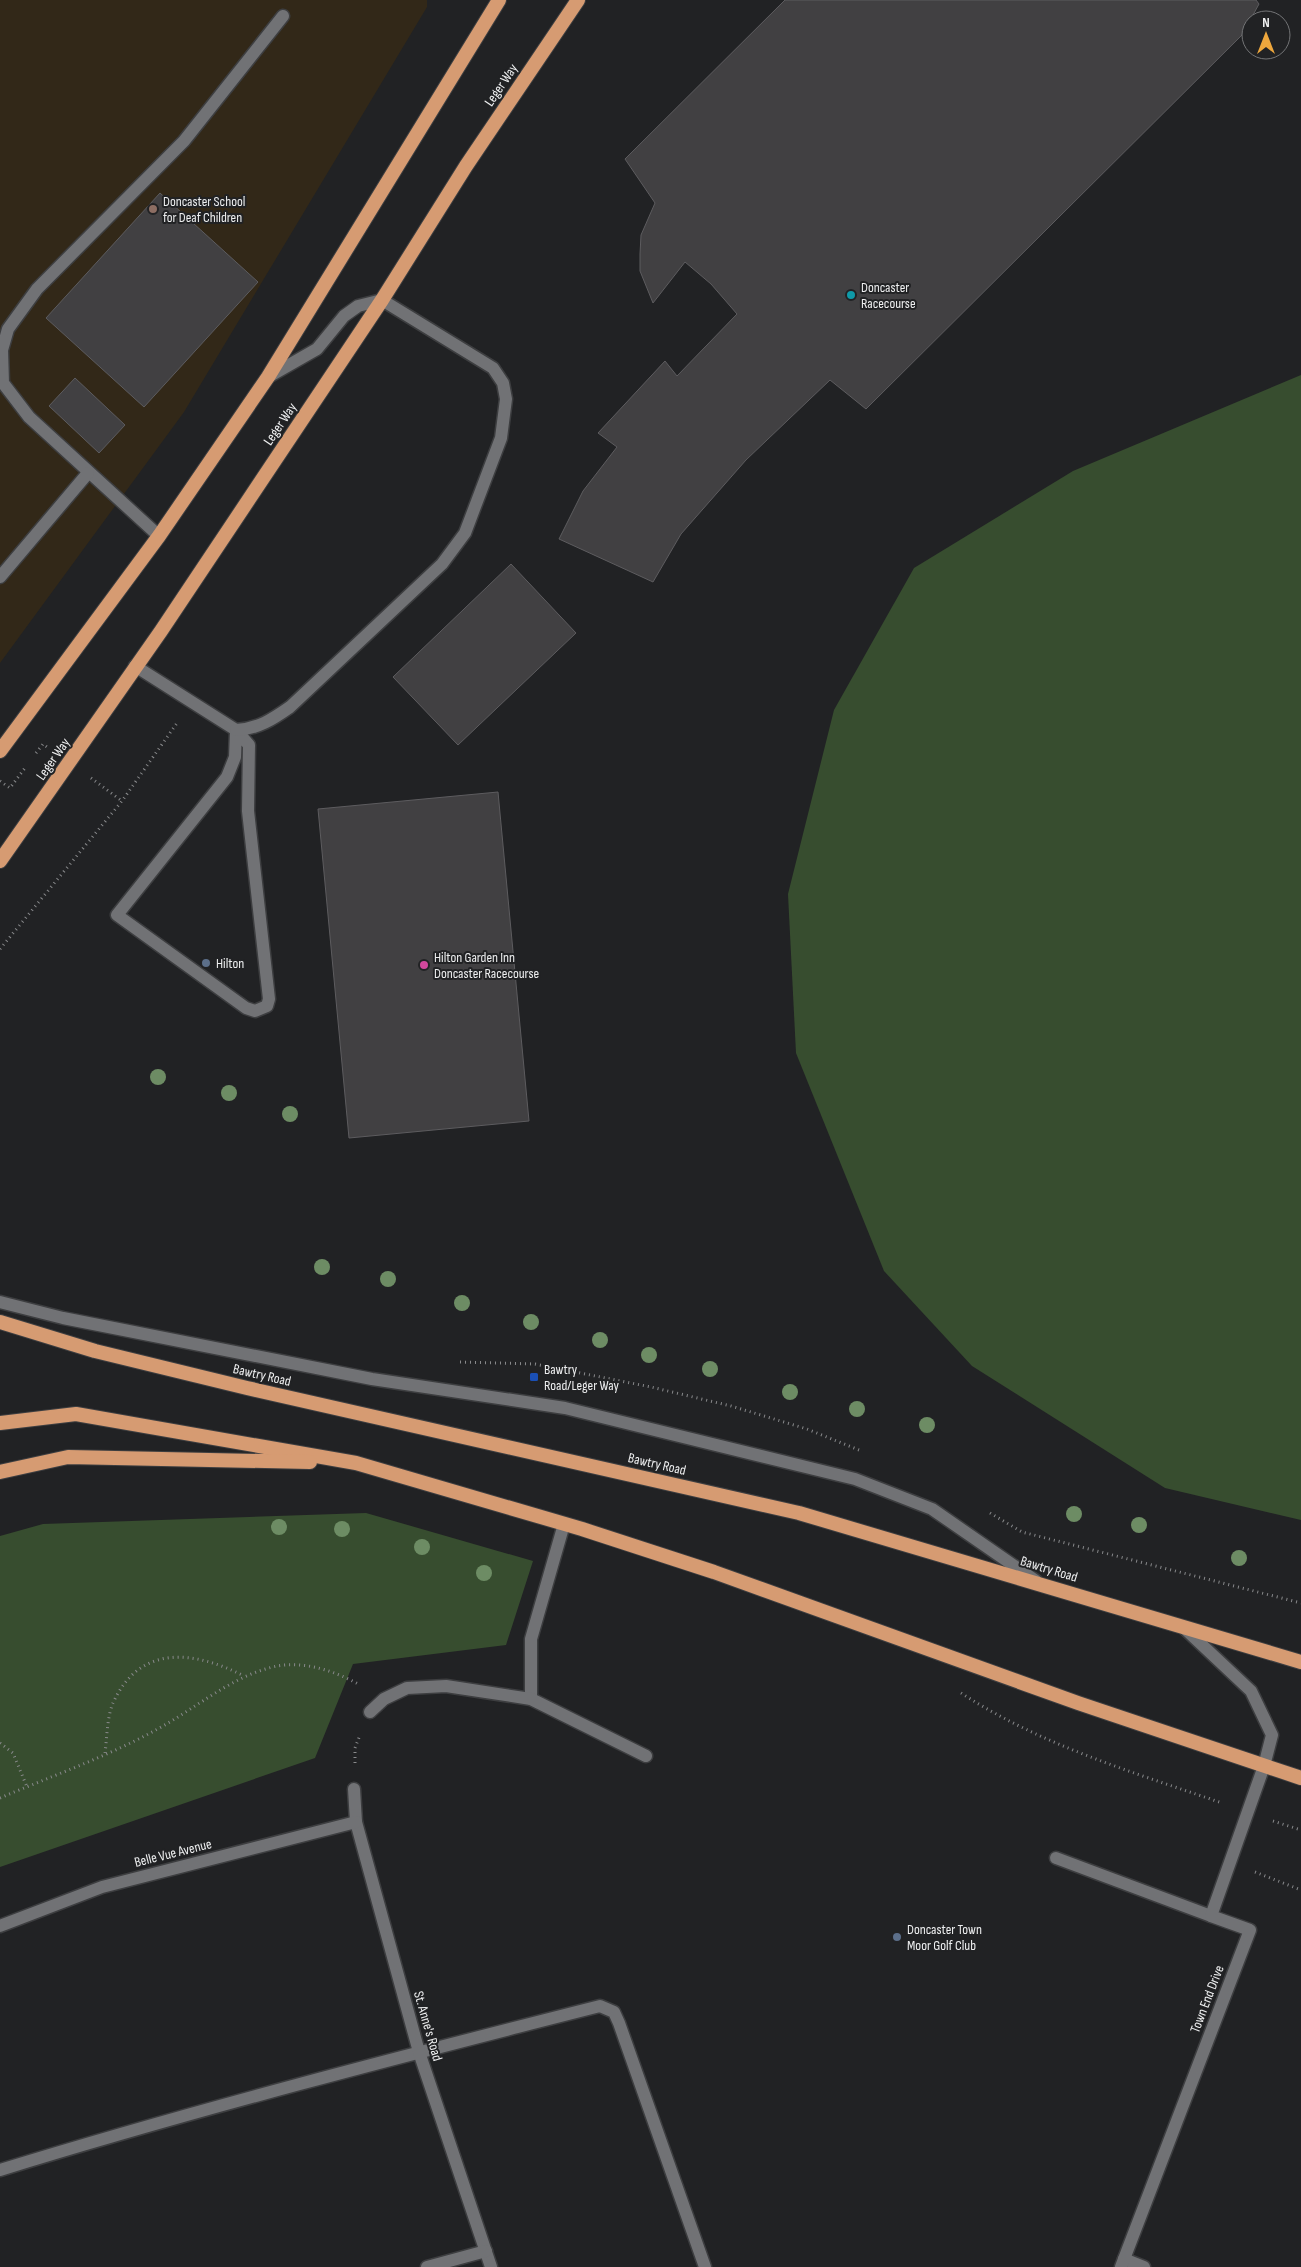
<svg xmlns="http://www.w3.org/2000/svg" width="1301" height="2267" viewBox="0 0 1301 2267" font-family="'Sofia Sans Condensed',sans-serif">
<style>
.education{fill:#322818}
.green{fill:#374d2f}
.building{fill:#414042;stroke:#5d5c5f}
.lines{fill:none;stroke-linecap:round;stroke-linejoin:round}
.service-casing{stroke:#3d3e40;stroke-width:15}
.minor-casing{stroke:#3d3e40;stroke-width:15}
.trunk-casing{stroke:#3d3e40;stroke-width:16}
.path{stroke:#898a8c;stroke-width:3;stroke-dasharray:1 4;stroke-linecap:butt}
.service{stroke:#717275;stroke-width:12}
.minor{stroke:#717275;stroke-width:12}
.trunk{stroke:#d69b72;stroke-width:14}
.tree{fill:#6d8c64}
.education-dot{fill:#8d6e63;stroke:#212224;stroke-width:2}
.culture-dot{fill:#0f9aa8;stroke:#212224;stroke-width:2}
.service-dot{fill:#5c6f8a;stroke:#212224;stroke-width:2}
.hotel-dot{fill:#d1479c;stroke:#212224;stroke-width:2}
.transit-dot{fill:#1a4fb4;stroke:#212224;stroke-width:2}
.labels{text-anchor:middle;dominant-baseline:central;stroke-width:4;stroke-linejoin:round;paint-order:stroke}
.street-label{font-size:14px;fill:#eeeff0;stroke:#212224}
.poi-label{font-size:14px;fill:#eeeff0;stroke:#212224;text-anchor:start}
</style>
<rect width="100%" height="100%" fill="#212224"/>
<polygon class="education" points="0,0 427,0 427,7 184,412 0,663"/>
<g class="green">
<polygon points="1301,375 1301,1520 1165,1488 972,1366 884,1271 796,1053 788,894 834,710 914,568 1073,471"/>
<polygon points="366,1513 533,1561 506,1645 353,1664 315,1758 0,1867 0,1536 43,1524"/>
</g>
<g class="building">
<polygon points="785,0 1256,0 1259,4 1242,35 866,409 830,380 746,460 681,534 653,582 559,539 583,491 617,447 598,433 665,361 677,376 737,314 711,284 685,262 653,303 640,271 640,254 641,235 655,203 625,159"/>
<polygon points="160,193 258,282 144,407 46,318"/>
<polygon points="75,378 125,425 99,453 49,406"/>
<polygon points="511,564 576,633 458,745 393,677"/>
<polygon points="498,792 529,1121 349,1138 318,809"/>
</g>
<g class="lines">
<g class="service-casing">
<g id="service">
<polyline points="159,536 29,417 3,383 2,350 8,329 37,289 184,141 283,16"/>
<polyline points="0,577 88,473"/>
<polyline points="135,666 236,730 249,745 248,811 269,999 267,1006 255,1011 246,1008 117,915 227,777 235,757 236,730"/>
<path d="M236,730C258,729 273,719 290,707L442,564L465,533L501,438L506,399L503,383L493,368L382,300L358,306L344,316L317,349L268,377"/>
<polyline points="0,1302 63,1318 372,1379 565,1408 855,1479 932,1509 1036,1581"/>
<polyline points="1183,1627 1251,1691 1272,1735 1264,1766"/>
<polyline points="531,1699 531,1639 564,1524"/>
<polyline points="370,1712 384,1699 407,1688 446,1686 531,1699 646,1756"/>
<polyline points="1056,1858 1211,1916"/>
<path d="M0,2170C198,2109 399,2057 600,2006L614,2012L619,2023L705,2267"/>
</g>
</g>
<g class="minor-casing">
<g id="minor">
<polyline points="354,1789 356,1822 419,2052 491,2267"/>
<polyline points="0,1926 102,1887 356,1822"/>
<polyline points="1124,2259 1144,2267"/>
<polyline points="427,2267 486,2251"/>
<polyline points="1121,2267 1250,1930 1211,1916 1264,1766"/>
</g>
</g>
<g class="trunk-casing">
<g id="trunk">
<polyline points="0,751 159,536 268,377 499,0"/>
<polyline points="0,861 161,631 382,300 466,166 578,0"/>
<polyline points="0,1322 95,1351 247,1388 799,1513 1301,1662"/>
<polyline points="0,1423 76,1414 356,1463 582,1529 714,1572 1078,1703 1301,1778"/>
<polyline points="0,1472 68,1457 310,1462"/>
</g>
</g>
<g class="path">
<polyline points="36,753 43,744 47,747"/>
<polyline points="91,778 122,801"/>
<polyline points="0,781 10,788 25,768"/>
<polyline points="0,949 122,801 177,723"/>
<polyline points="460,1362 535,1364 651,1387 731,1406 807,1429 859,1450"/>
<polyline points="990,1513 1022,1532 1301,1603"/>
<path d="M961,1693C1041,1745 1132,1772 1222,1803"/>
<polyline points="0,1743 13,1753 27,1787"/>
<path d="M105,1753C107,1738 107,1717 113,1703C140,1643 195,1651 244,1676"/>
<polyline points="355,1763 355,1748 360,1735"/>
<path d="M0,1798C54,1775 112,1755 163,1726C200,1705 234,1675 277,1666C305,1661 335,1671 360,1685"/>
<polyline points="1273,1821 1301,1830"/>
<polyline points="1255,1872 1301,1890"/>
</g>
<use href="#service" class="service"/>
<use href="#minor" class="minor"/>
<use href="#trunk" class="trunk"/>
</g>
<g class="tree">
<circle cx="158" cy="1077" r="8"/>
<circle cx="229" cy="1093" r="8"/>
<circle cx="290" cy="1114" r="8"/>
<circle cx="322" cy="1267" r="8"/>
<circle cx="388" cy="1279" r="8"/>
<circle cx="462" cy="1303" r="8"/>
<circle cx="531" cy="1322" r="8"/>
<circle cx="600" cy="1340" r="8"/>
<circle cx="649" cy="1355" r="8"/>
<circle cx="710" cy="1369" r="8"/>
<circle cx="790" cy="1392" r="8"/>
<circle cx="857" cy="1409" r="8"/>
<circle cx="927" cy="1425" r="8"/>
<circle cx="1074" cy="1514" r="8"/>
<circle cx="1139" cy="1525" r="8"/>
<circle cx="279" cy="1527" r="8"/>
<circle cx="342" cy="1529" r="8"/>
<circle cx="422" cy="1547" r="8"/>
<circle cx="1239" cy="1558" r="8"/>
<circle cx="484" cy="1573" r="8"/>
</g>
<circle class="education-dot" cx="153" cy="209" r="5"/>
<circle class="culture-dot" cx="851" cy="295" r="5"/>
<g class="service-dot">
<circle cx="206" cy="963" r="5"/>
<circle cx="897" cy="1937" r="5"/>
</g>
<circle class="hotel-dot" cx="424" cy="965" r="5"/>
<rect class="transit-dot" x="529" y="1372" width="10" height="10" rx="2.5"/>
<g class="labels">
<g class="street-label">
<text transform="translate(501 85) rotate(-56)">Leger Way</text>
<text transform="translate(280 424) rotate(-56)">Leger Way</text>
<text transform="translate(53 759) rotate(-55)">Leger Way</text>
<text transform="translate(262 1375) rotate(13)">Bawtry Road</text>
<text transform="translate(657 1464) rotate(13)">Bawtry Road</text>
<text transform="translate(1049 1569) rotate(17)">Bawtry Road</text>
<text transform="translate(173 1853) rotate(-14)">Belle Vue Avenue</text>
<text transform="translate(1207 1999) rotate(-69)">Town End Drive</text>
<text transform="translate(428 2026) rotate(74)">St. Anne's Road</text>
</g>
<g class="poi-label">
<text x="163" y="201">Doncaster School<tspan x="163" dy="16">for Deaf Children</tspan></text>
<text x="861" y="287">Doncaster<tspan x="861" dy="16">Racecourse</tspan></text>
<text x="434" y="957">Hilton Garden Inn<tspan x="434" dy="16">Doncaster Racecourse</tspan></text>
<text x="216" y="963">Hilton</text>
<text x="544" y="1369">Bawtry<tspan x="544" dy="16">Road/Leger Way</tspan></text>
<text x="907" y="1929">Doncaster Town<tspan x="907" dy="16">Moor Golf Club</tspan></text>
</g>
</g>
<g transform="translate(1266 35)"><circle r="24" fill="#212224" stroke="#737476"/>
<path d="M0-4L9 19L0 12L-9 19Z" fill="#eea73d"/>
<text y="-8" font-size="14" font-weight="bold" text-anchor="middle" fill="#eeeff0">N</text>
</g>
</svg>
